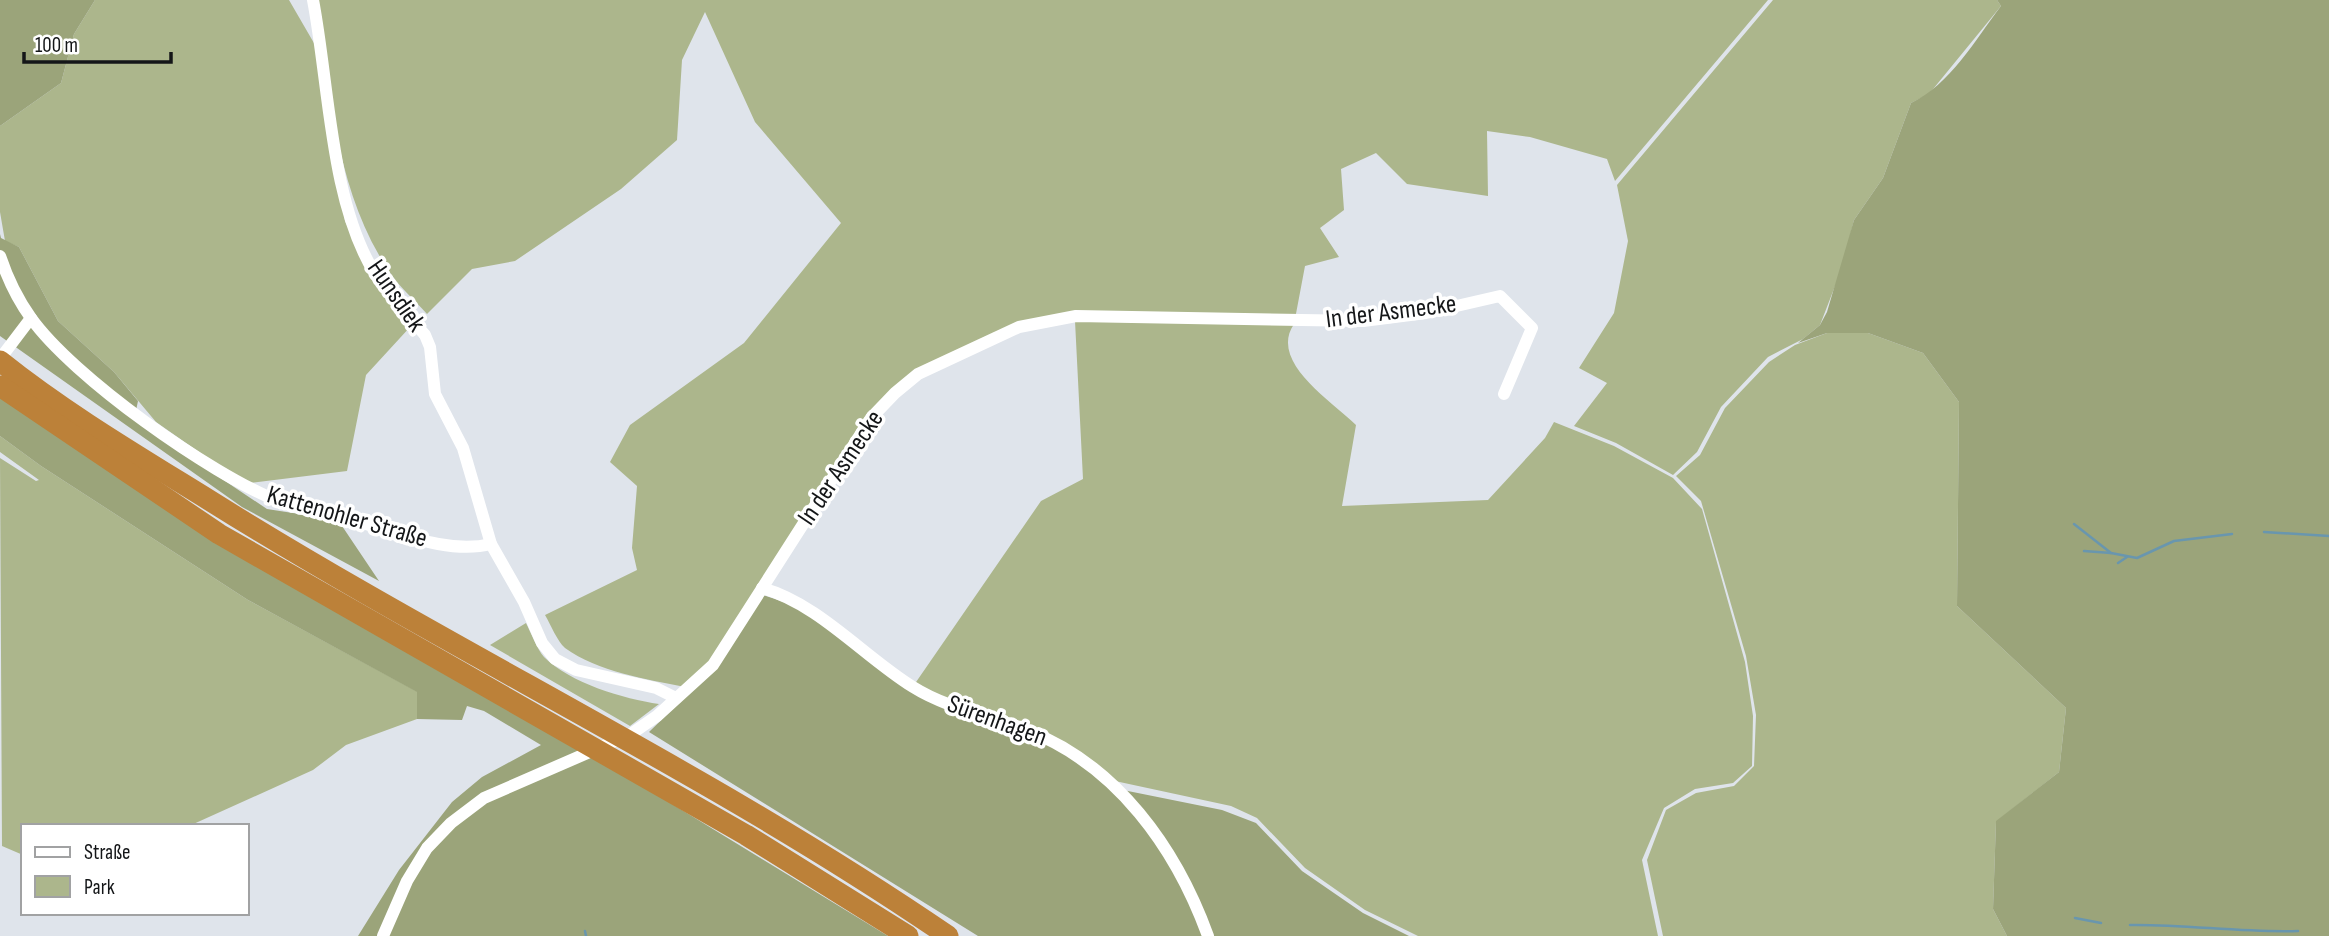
<svg xmlns="http://www.w3.org/2000/svg" width="2329" height="936" viewBox="0 0 2329 936" font-family="'Sofia Sans Condensed',sans-serif">
<style>
.green{fill:#acb68c}
.forest{fill:#9ba47a}
.lines{fill:none;stroke-linecap:round;stroke-linejoin:round}
.stream{stroke:#6996ae;stroke-width:2.5}
.street{stroke:#fff;stroke-width:12}
.highway{stroke:#bc8139;stroke-width:21}
.labels{text-anchor:middle;dominant-baseline:central;stroke-width:7;stroke-linejoin:round;paint-order:stroke}
.street-label{font-size:26px;fill:#141618;stroke:#fff}
</style>
<rect width="100%" height="100%" fill="#dfe4eb"/>
<g class="green">
<polygon points="95,0 289,0 318,50 345,221 366,265 411,326 366,375 347,471 249,483 216,464 156,422 114,372 58,321 19,247 5,241 0,212 0,126 61,83 74,34"/>
<path d="M317,0H1768L1615,181L1607,159L1530,137L1487,131L1488,196L1407,184L1376,153L1341,169L1344,210L1320,228L1339,257L1305,266L1295,319L1046,317L894,388L710,662L685,687C646,679 598,672 565,648C557,641 551,625 545,615L637,570L632,548L637,486L610,462L630,425L744,343L841,223L755,122L705,12L682,60L677,140L621,189L515,261L472,269L427,314C416,301 401,289 391,274C336,195 330,92 317,0Z"/>
<polygon points="1773,0 1997,0 2001,6 1929,94 1911,103 1883,178 1854,220 1842,268 1820,325 1803,339 1768,357 1721,407 1697,452 1673,475 1616,443 1574,426 1607,383 1579,368 1614,313 1628,241 1617,185"/>
<path d="M1075,321L1294,324C1268,362 1333,402 1356,425L1342,506L1488,500L1545,438L1554,422L1614,446L1673,478L1702,509L1745,662L1753,716L1752,766L1733,783L1695,789L1664,808L1642,860L1658,936H1418L1365,910L1305,868L1257,818L1231,806L1115,781L914,685L1041,501L1083,479Z"/>
<polygon points="1827,333 1868,333 1923,353 1959,402 1957,606 2066,708 2059,772 1996,822 1993,909 2007,936 1663,936 1647,860 1666,810 1696,793 1734,786 1754,766 1756,715 1746,656 1701,501 1676,476 1700,455 1725,408 1769,362 1795,345"/>
<polygon points="0,436 41,466 248,600 418,692 417,719 346,745 313,770 189,826 23,826 23,855 2,846 0,458 36,481 39,480 0,452"/>
<path d="M526,623C531,633 537,649 544,657C570,683 624,699 659,704L630,726L490,645Z"/>
</g>
<g class="forest">
<polygon points="0,0 95,0 74,34 61,83 0,126"/>
<path d="M1997,0H2329V936H2007L1993,909L1996,821L2059,772L2066,708L1957,606L1959,402L1923,353L1868,333H1827L1798,343L1820,325L1827,312L1854,220L1883,178L1911,103C1950,85 1975,40 2001,6Z"/>
<polygon points="0,234 1,238 19,247 58,321 114,372 138,401 134,420 267,509 338,520 379,581 242,507 0,336"/>
<polygon points="0,393 888,936 358,936 399,870 452,802 482,777 541,745 484,711 467,706 462,720 417,719 417,692 248,600 41,466 0,436"/>
<polygon points="763,595 799,607 911,689 1052,743 1113,788 1222,810 1256,823 1302,871 1363,913 1409,936 978,936 649,732 717,666"/>
</g>
<g class="lines">
<g class="stream">
<polyline points="2074,524 2111,553 2137,558 2174,541 2232,534"/>
<polyline points="2264,532 2329,536"/>
<polyline points="2084,551 2111,553"/>
<polyline points="2118,563 2127,557"/>
<polyline points="2075,918 2101,923"/>
<path d="M2130,925C2186,924 2241,933 2298,931"/>
<polyline points="585,931 586,936"/>
</g>
<g class="street">
<path d="M313,0C329,83 330,200 374,272C388,295 408,315 425,335L430,347L435,394L463,448L491,544L524,602L542,643L555,659L576,670L656,688L676,698"/>
<path d="M0,256C7,277 18,300 31,318C73,377 210,474 278,501C305,512 337,515 366,524C404,535 451,554 491,544"/>
<polyline points="0,359 31,318"/>
<path d="M762,588C819,604 863,656 913,687C948,709 989,715 1027,730C1117,765 1176,848 1208,936"/>
<polyline points="383,936 407,881 427,848 451,823 484,798 631,734 657,716 713,665 871,418 895,393 918,374 1019,327 1076,316 1363,321 1426,313 1500,296 1532,328 1504,394"/>
</g>
<g class="highway">
<path d="M0,361C65,413 138,456 209,500C451,652 712,774 948,936"/>
<polyline points="0,386 219,534 746,835 908,936"/>
</g>
</g>
<g class="labels">
<g class="street-label">
<text transform="translate(396 296) rotate(55)">Hunsdiek</text>
<text transform="translate(1391 312) rotate(-7)">In der Asmecke</text>
<text transform="translate(841 468) rotate(-56)">In der Asmecke</text>
<text transform="translate(347 517) rotate(16)">Kattenohler Straße</text>
<text transform="translate(997 721) rotate(20)">Sürenhagen</text>
</g>
</g>
<rect x="21" y="824" width="228" height="91" fill="#ffffff" stroke="#a1a2a3" stroke-width="2"/>
<rect x="35" y="847" width="35" height="10" fill="#ffffff" stroke="#a1a2a3" stroke-width="2"/>
<text x="84" y="859" font-size="21" fill="#141618">Straße</text>
<rect x="35" y="876" width="35" height="21" fill="#acb68c" stroke="#a1a2a3" stroke-width="2"/>
<text x="84" y="894" font-size="21" fill="#141618">Park</text>
<path d="M24 52v10h147v-10" fill="none" stroke="#141618" stroke-width="3.5"/>
<text x="35" y="52" font-size="21" fill="#141618" stroke="#ffffff" stroke-width="5" paint-order="stroke">100 m</text>
</svg>
